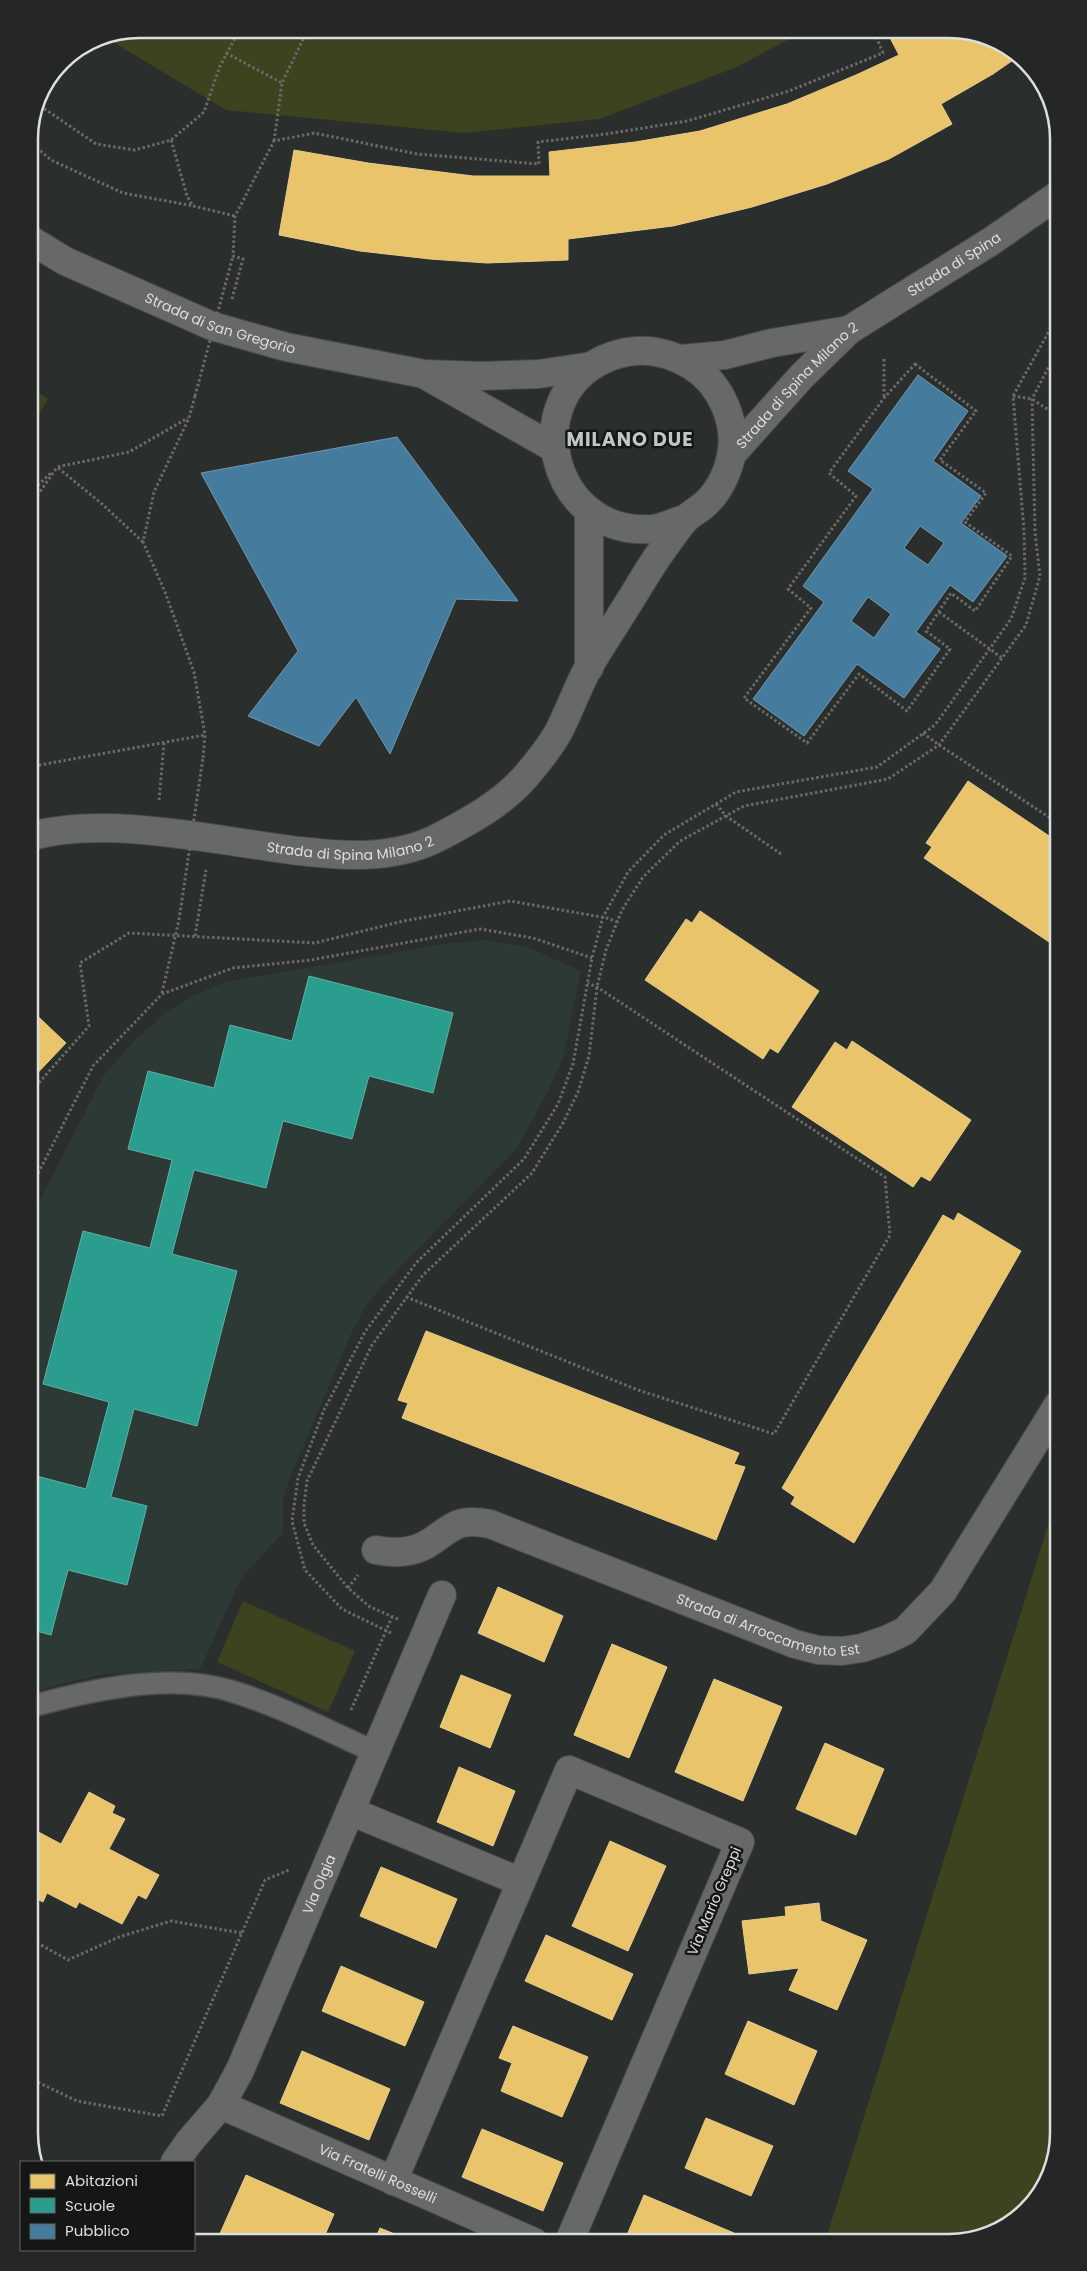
<svg xmlns="http://www.w3.org/2000/svg" width="1087" height="2271" viewBox="0 0 1087 2271" font-family="Poppins,sans-serif">
<style>
.built{fill:#2d3935}
.green{fill:#3d421f}
.homes{fill:#e9c46a;stroke:#e5cc8c}
.schools{fill:#2a9d8f;stroke:#5fb1a6}
.public{fill:#457b9d;stroke:#7299b0;fill-rule:evenodd}
.lines{fill:none;stroke-linecap:round;stroke-linejoin:round}
.service-casing{stroke:#474a49;stroke-width:24}
.minor-casing{stroke:#474a49;stroke-width:30}
.path{stroke:#686b6a;stroke-width:3;stroke-dasharray:2.5 2.5;stroke-linecap:butt}
.service{stroke:#666968;stroke-width:21}
.minor{stroke:#666968;stroke-width:28}
.path-bridge{stroke:#686b6a;stroke-width:3;stroke-dasharray:2.5 2.5;stroke-linecap:butt}
.labels{text-anchor:middle;dominant-baseline:central;stroke-width:5;stroke-linejoin:round;paint-order:stroke}
.street-label{font-size:14px;fill:#dbdfdd;stroke:#141715}
.district-label{font-size:19px;font-weight:bold;letter-spacing:1px;fill:#c0c8c5;stroke:#141715}
.rim{fill:none;stroke:#dbdfdd;stroke-width:2.5}
</style>
<rect width="100%" height="100%" fill="#2a2e2c"/>
<polygon class="built" points="486,940 530,948 581,971 563,1059 548,1092 516,1149 381,1287 364,1309 351,1334 289,1480 283,1501 283,1533 242,1577 200,1669 105,1674 56,1685 29,1694 29,1221 104,1075 132,1043 164,1014 193,996 225,982 450,943"/>
<g class="green">
<polygon points="139,29 808,29 737,67 599,119 464,133 226,110 103,36"/>
<polygon points="29,387 48,399 29,431"/>
<polygon points="1058,1493 1058,2133 1040,2194 990,2234 948,2242 825,2242"/>
<polygon points="243,1601 355,1651 328,1712 217,1662"/>
</g>
<g class="homes">
<polygon points="896,29 956,29 1015,51 1019,56 993,74 941,104 952,124 889,159 827,184 752,207 673,226 568,239 568,260 487,263 430,259 360,251 279,235 294,150 368,163 473,176 550,176 549,152 635,142 700,131 787,104 856,75 899,55 888,34"/>
<polygon points="968,781 1058,842 1058,948 924,858 932,847 926,843"/>
<polygon points="700,911 819,991 778,1053 770,1048 763,1059 645,980 686,919 692,923"/>
<polygon points="29,1008 66,1043 29,1082"/>
<polygon points="852,1041 971,1120 930,1181 921,1176 913,1187 792,1107 835,1042 847,1050"/>
<polygon points="958,1213 1021,1251 854,1543 791,1504 795,1497 782,1488 943,1215 954,1221"/>
<polygon points="426,1331 739,1453 734,1464 745,1467 716,1540 402,1418 408,1403 398,1400"/>
<polygon points="498,1587 563,1616 544,1662 478,1633"/>
<polygon points="612,1644 667,1667 629,1758 574,1735"/>
<polygon points="461,1675 511,1695 490,1748 440,1727"/>
<polygon points="714,1679 782,1707 743,1801 675,1772"/>
<polygon points="825,1743 884,1769 856,1835 796,1809"/>
<polygon points="459,1767 515,1791 493,1846 437,1822"/>
<polygon points="89,1792 115,1806 112,1813 125,1819 109,1849 159,1875 146,1899 138,1895 122,1924 79,1902 76,1908 47,1893 43,1902 35,1898 29,1909 29,1827 61,1844"/>
<polygon points="610,1841 666,1866 628,1951 572,1926"/>
<polygon points="381,1867 457,1899 436,1948 360,1916"/>
<polygon points="819,1903 821,1921 867,1940 837,2010 789,1990 799,1968 749,1974 742,1921 786,1916 785,1907"/>
<polygon points="546,1935 633,1974 612,2020 525,1981"/>
<polygon points="341,1966 424,2002 405,2046 322,2011"/>
<polygon points="748,2021 817,2051 794,2105 725,2074"/>
<polygon points="513,2026 588,2057 562,2117 501,2091 512,2063 499,2058"/>
<polygon points="302,2051 390,2089 369,2140 280,2103"/>
<polygon points="706,2118 773,2146 751,2196 685,2168"/>
<polygon points="482,2129 563,2163 543,2211 462,2177"/>
<polygon points="246,2175 334,2214 322,2242 227,2242 218,2238"/>
<polygon points="644,2195 734,2233 730,2242 624,2242"/>
<polygon points="380,2228 414,2242 374,2242"/>
</g>
<polygon class="schools" points="309,976 453,1013 433,1093 369,1076 352,1139 283,1121 266,1188 194,1170 172,1254 237,1271 197,1426 134,1409 111,1497 147,1506 127,1585 68,1570 51,1635 29,1629 29,1474 86,1489 109,1402 43,1384 83,1231 150,1248 172,1160 128,1149 148,1071 214,1088 230,1025 292,1041"/>
<g class="public">
<path d="M918,375L968,411L933,461L981,496L961,523L1007,556L973,602L950,585L916,632L940,649L904,698L857,664L804,736L753,699L824,602L803,586L873,489L848,471ZM920,526L944,543L928,565L904,548ZM868,597L891,614L874,638L851,621Z"/>
<polygon points="397,437 518,601 456,599 390,754 356,697 319,746 248,716 298,651 201,473"/>
</g>
<g class="lines">
<g class="service-casing">
<path id="service" d="M29,1707C90,1690 169,1672 231,1691C281,1706 328,1731 375,1752"/>
</g>
<g class="minor-casing">
<g id="minor">
<path id="s1" d="M29,239L65,261L212,326L286,347L424,374L482,376L539,374L592,366"/>
<polyline points="681,359 725,355 772,343 849,330"/>
<polyline points="427,376 554,448"/>
<path id="s2" d="M731,455L801,377L849,330L990,242L1058,195"/>
<polyline points="589,668 589,511"/>
<path id="s3" d="M29,837C103,815 208,839 284,849C336,856 393,862 441,836C471,820 503,803 526,776C537,763 550,747 559,731C569,711 577,689 588,668C598,650 610,633 621,615C634,595 645,575 658,556C666,545 674,533 683,522C688,515 697,511 704,505C718,493 727,474 731,457C738,423 721,384 692,366C668,351 640,346 612,356C515,391 549,537 652,529C662,528 674,522 685,519"/>
<path id="s4" d="M376,1550C395,1554 415,1553 432,1541C442,1534 451,1526 462,1523C472,1521 480,1522 490,1524L795,1644L818,1650L842,1651L862,1648L886,1640L905,1631L943,1591L1058,1405"/>
<polyline points="350,1811 521,1882"/>
<path id="s5" d="M221,2105L534,2242"/>
<path id="s6" d="M175,2162L189,2142L221,2105L240,2070L442,1595"/>
<polyline points="393,2181 569,1770 740,1842 569,2242"/>
</g>
</g>
<g class="path">
<polyline points="226,53 282,83"/>
<polyline points="36,103 96,144 135,150 171,140 204,112 220,66 240,29"/>
<polyline points="171,140 187,196 193,206 235,216"/>
<polyline points="29,141 51,160 123,193 194,206"/>
<polyline points="274,141 282,83 308,29"/>
<polyline points="232,299 243,259 233,256 235,216 274,141 314,133 417,154 539,164 538,142 606,134 687,121 789,91 883,53 873,29"/>
<polyline points="884,359 884,398"/>
<polygon points="915,364 976,411 940,460 986,493 965,522 1012,556 975,611 951,593 926,631 950,649 907,711 859,674 807,743 744,698 811,608 788,589 856,496 829,473 884,398"/>
<polyline points="195,396 189,418 154,492 143,542 165,592 194,672 205,735 203,758"/>
<polyline points="1013,396 1032,399 1058,416"/>
<polyline points="29,490 37,486 52,472"/>
<polyline points="29,508 57,467"/>
<polyline points="143,542 101,503 57,467 129,452 188,418"/>
<polyline points="939,612 1002,658"/>
<polyline points="923,733 939,745 1058,823"/>
<polyline points="29,767 205,735"/>
<polyline points="159,800 164,743"/>
<polyline points="716,804 726,816 781,854"/>
<polyline points="195,936 206,870"/>
<polyline points="162,993 179,920"/>
<polyline points="29,1094 89,1026 80,963 129,933 315,943 399,922 510,901 607,918 618,922"/>
<polyline points="29,1191 93,1066 162,994 233,968 311,960 480,929 533,938 592,958"/>
<polyline points="406,1297 638,1390 774,1434 890,1235 885,1177 597,987 588,983"/>
<polyline points="348,1588 358,1575"/>
<polyline points="398,1619 370,1607 348,1588 313,1545 304,1523 304,1505 307,1481 372,1345 423,1275 532,1173 563,1123 578,1092 589,1056 597,987 606,950 622,910 643,877 680,841 744,806 888,779 939,745 1026,625 1040,576 1035,533 1032,399 1058,349"/>
<polyline points="391,1633 342,1609 305,1570 292,1521 298,1478 324,1410 365,1332 416,1263 524,1159 558,1104 573,1064 592,958 603,917 628,872 664,835 736,792 877,767 935,725 1011,619 1025,578 1024,531 1013,396 1058,315"/>
<polyline points="351,1710 392,1617"/>
<polyline points="29,1941 30,1939 68,1960 119,1937 171,1921 242,1933"/>
<polyline points="29,2078 77,2101 162,2116 265,1880 289,1870"/>
</g>
<use href="#service" class="service"/>
<use href="#minor" class="minor"/>
<g class="path-bridge">
<polyline points="195,396 233,256"/>
<polyline points="179,920 203,758"/>
</g>
</g>
<g class="labels">
<g class="street-label">
<text stroke="none"><textPath href="#s2" startOffset="296">Strada di Spina</textPath></text>
<text stroke="none"><textPath href="#s1" startOffset="210">Strada di San Gregorio</textPath></text>
<text stroke="none"><textPath href="#s2" startOffset="96">Strada di Spina Milano 2</textPath></text>
<text stroke="none"><textPath href="#s3" startOffset="324">Strada di Spina Milano 2</textPath></text>
<text stroke="none"><textPath href="#s4" startOffset="419">Strada di Arroccamento Est</textPath></text>
<text stroke="none"><textPath href="#s6" startOffset="315">Via Olgia</textPath></text>
<text transform="translate(714 1901) rotate(-67)">Via Mario Greppi</text>
<text stroke="none"><textPath href="#s5" startOffset="171">Via Fratelli Rosselli</textPath></text>
</g>
<g class="district-label">
<text x="630" y="439">MILANO DUE</text>
</g>
</g>
<path d="M0 0H1087V2271H0ZM139 38H949A101 101 0 0 1 1050 139V2133A101 101 0 0 1 949 2234H139A101 101 0 0 1 38 2133V139A101 101 0 0 1 139 38Z" fill="#242725" fill-rule="evenodd"/>
<path class="rim" d="M139 38H949A101 101 0 0 1 1050 139V2133A101 101 0 0 1 949 2234H139A101 101 0 0 1 38 2133V139A101 101 0 0 1 139 38Z"/>
<rect x="20" y="2161" width="175" height="90" fill="#141715" stroke="#646765"/>
<rect x="30" y="2174" width="25" height="15" fill="#e9c46a" stroke="#646765"/>
<text x="65" y="2186" font-size="15" fill="#dbdfdd">Abitazioni</text>
<rect x="30" y="2198" width="25" height="15" fill="#2a9d8f" stroke="#646765"/>
<text x="65" y="2211" font-size="15" fill="#dbdfdd">Scuole</text>
<rect x="30" y="2224" width="25" height="15" fill="#457b9d" stroke="#646765"/>
<text x="65" y="2236" font-size="15" fill="#dbdfdd">Pubblico</text>
</svg>
